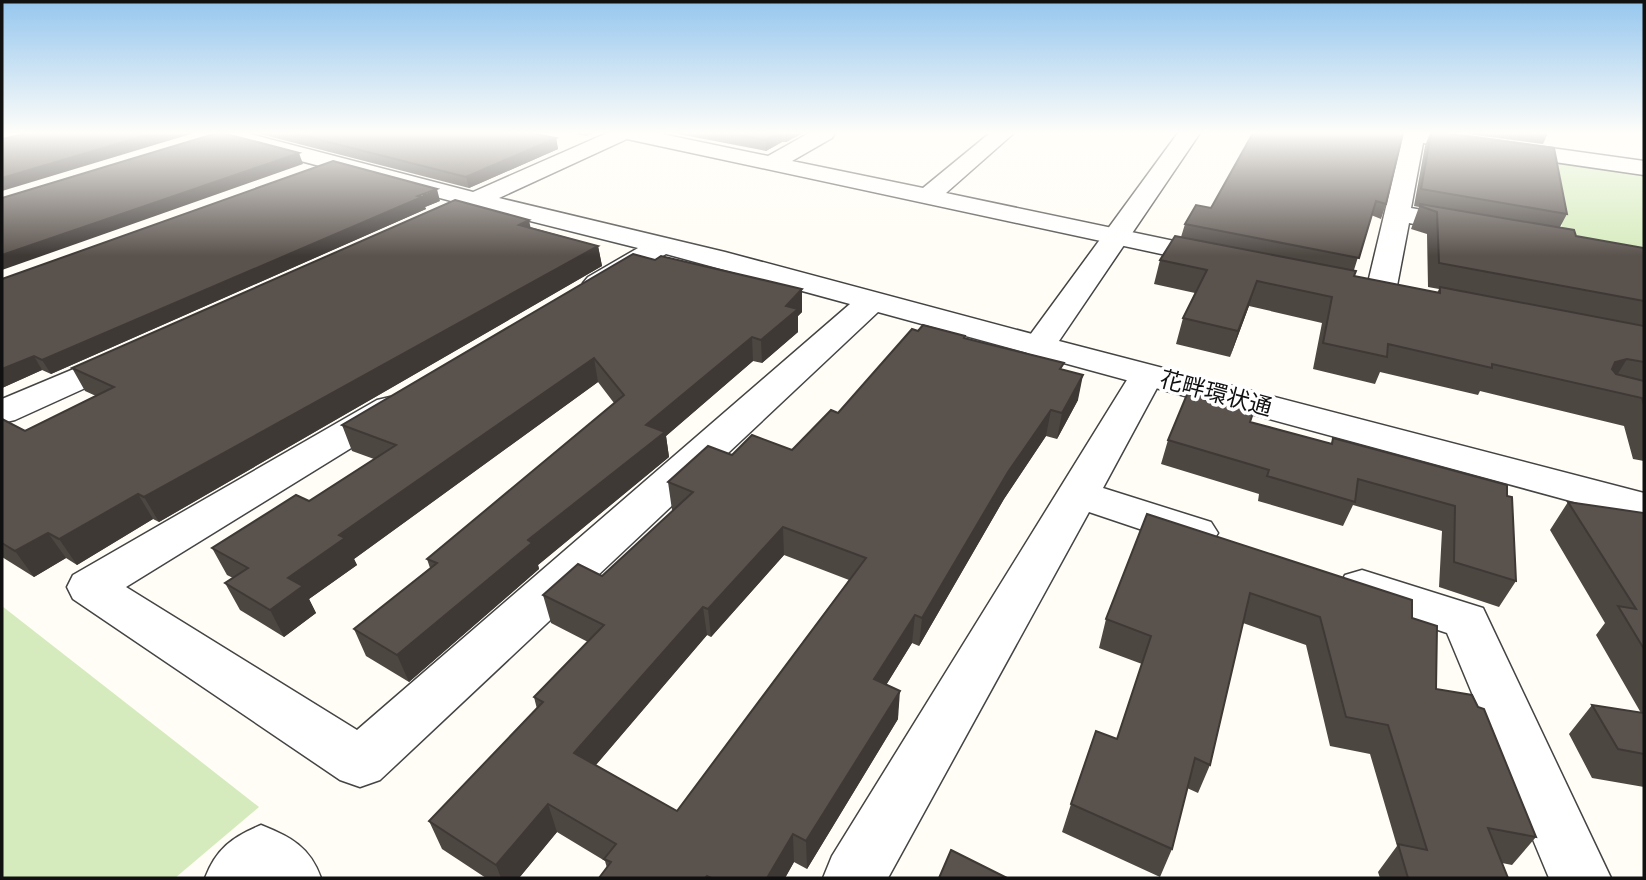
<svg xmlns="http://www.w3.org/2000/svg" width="1646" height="880" viewBox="0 0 1646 880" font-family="'Source Serif 4','Noto Sans JP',serif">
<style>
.green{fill:#d5ebbd}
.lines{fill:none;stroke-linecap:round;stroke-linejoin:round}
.minor-casing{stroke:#444;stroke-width:3}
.tertiary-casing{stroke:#444;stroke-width:3}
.minor{fill:#fff;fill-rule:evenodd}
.tertiary{fill:#fff;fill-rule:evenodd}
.wall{fill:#4d4742;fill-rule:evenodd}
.shaded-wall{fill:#3f3936}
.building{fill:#5a524d;stroke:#3f3936;stroke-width:2;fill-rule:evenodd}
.labels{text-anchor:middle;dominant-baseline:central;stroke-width:7;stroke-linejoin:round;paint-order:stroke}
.street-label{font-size:23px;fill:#111;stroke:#fff}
</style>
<rect width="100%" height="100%" fill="#fffdf5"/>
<g class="green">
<polygon points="1549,159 1644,172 1644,250 1564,236"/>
<polygon points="2,606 259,807 175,878 2,878"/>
</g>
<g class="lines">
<g class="minor-casing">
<g id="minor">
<polygon points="211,133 246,133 473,192 607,133 657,133 768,156 809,133 835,133 832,138 792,161 923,188 990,133 1014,133 946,193 1217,250 1227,252 1231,258 1227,264 1217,266 627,139 499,198 725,252 1051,339 1056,346 1051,353 1039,356 878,312 380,780 360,787 340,780 73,599 67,587 73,575 377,400 390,397 403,400 408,408 403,416 126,587 357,730 850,304 666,254 608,289 598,292 588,289 583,283 588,277 638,248 478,208 466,212 457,209 455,202 214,138"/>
<polygon points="1387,133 1443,133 1644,161 1644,175 1423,143 1411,208 1476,220 1480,226 1476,232 1467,234 1409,223 1396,291 1392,297 1381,300 1370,297 1366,291 1402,140 1390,138"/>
<polygon points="124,348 136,351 141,358 136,365 15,420 2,423 2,399"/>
<polygon points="1147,365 1159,368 1164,375 1103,488 1211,522 1218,533 1211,544 1196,548 1089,512 888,878 823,878 832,856 1130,375 1135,368"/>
<polygon points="1362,570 1483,608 1611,878 1549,878 1447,633 1345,599 1339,587 1345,575"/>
<path d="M261,825C291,837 310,847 321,878H205C216,849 232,837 261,825Z"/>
</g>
</g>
<g class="tertiary-casing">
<polygon id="tertiary" points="1178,133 1200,133 1059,341 1644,493 1644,521 1027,353 1022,346"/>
</g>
<use href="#minor" class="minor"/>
<use href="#tertiary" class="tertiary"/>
</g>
<g class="wall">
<polygon points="256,133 532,133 556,138 558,149 469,188"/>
<polygon points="570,133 594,133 586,136"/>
<polygon points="673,133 803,133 786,142 782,142 766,151"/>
<polygon points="1253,133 1386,204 1381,219 1371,215 1354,270 1354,276 1437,293 1439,289 1428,287 1427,234 1411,229 1419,207 1414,206 1425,146 1430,133 1567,214 1560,227 1576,236 1644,248 1644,461 1633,459 1624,426 1480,391 1478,395 1380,372 1375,384 1313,369 1322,323 1249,306 1230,357 1176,344 1183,318 1195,293 1154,284 1160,260 1181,237 1185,224 1211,208"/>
<polygon points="1461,133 1548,133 1543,144"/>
<polygon points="440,201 425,207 426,209 51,374 42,370 2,388 2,279"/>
<polygon points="530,227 598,246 602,266 159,522 153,519 77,565 66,558 34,577 2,557 2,419 25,431 96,396 85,391 72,368"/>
<polygon points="655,260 802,289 802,312 798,316 798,332 762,363 753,361 666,436 669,457 538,565 539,569 409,682 366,656 354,629 430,568 427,559 614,403 598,382 354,559 357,565 309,599 316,613 284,637 240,610 225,583 233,578 227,575 212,548 309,501 374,459 352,451 342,425"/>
<path d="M918,331L965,336V338L1062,369L1078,400L1057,439L1046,436L1004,499L919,646L912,643L886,685L898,719L807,869L794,862L785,878H599L607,868L605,861L557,832L519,878H486L442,849L429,821L537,709L534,697L588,642L551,623L543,595L602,576L673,510H672L668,482L732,455L792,450L838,413ZM784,555L849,580L677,811L596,765L707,635L711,637Z"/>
<polygon points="1250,422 1331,444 1333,438 1507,485 1516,581 1499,607 1439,587 1442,531 1353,505 1343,526 1258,501 1259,494 1161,464 1168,440"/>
<polygon points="1568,502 1644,513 1644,787 1592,778 1569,734 1592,705 1641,713 1596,635 1605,623 1550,530"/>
<polygon points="1147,514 1412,618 1436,689 1536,837 1512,865 1502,863 1508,878 1380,878 1378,872 1397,846 1370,754 1330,746 1306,645 1243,623 1210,765 1198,793 1187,788 1172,849 1160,877 1062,832 1071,804 1117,739 1142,664 1099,648 1106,619"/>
</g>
<g class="shaded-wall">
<polygon points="154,133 194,133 2,191 2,178"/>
<polygon points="778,133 781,133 782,142 766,151 765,140"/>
<polygon points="786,133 803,133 786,142"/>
<polygon points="556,138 558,149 469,188 466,177"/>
<polygon points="299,153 303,164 2,270 2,255"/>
<polygon points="437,189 440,201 425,207 426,209 51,374 42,360"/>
<polygon points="529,220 533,239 519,225"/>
<polygon points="598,246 602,266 159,522 144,497"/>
<polygon points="1257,281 1249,306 1230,357 1238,331"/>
<polygon points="802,289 802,312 798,316 798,332 762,363 761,340 786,306"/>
<polygon points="752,337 753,361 666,436 669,457 538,565 539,569 409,682 397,655 528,540 646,425"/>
<polygon points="34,356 42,370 2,388 2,369"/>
<polygon points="594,358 598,382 354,559 357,565 309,599 316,613 284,637 270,610 288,578 339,535"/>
<polygon points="1627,359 1611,385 1599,389 1615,362"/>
<polygon points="1083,375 1078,400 1057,439 1062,413"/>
<polygon points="1051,410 1046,436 1004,499 919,646 922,618 1008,472"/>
<polygon points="138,494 153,519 77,565 59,539"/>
<polygon points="783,527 784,555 711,637 708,609"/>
<polygon points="48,533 66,558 34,577 15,551"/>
<polygon points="703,607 707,635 582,781 574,753"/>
<polygon points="915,615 912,643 872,708 874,679"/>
<polygon points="900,691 898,719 807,869 806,841"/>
<polygon points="548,804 557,832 519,878 501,878 496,865"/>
<polygon points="793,834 794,862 785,878 767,878"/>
</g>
<g class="building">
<polygon points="28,133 154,133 2,178 2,139"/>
<polygon points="217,133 223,133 299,153 2,255 2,198"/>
<polygon points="293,133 532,133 556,138 466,177"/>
<polygon points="728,133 778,133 765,140"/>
<polygon points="1253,133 1403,133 1386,204 1376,201 1359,258 1185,224 1196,205 1211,208"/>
<polygon points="1431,133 1443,133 1554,148 1567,214 1421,189"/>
<polygon points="333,161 437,189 418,196 422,197 42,360 34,356 2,369 2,279"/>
<polygon points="455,200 529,220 519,225 598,246 144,497 138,494 59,539 48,533 15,551 2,543 2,419 25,431 114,387 72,368"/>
<polygon points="1420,204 1574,230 1576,236 1644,248 1644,301 1439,263 1437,212 1420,206"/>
<polygon points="1175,236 1356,271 1354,276 1440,293 1440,287 1644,326 1644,362 1627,359 1615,362 1612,369 1616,374 1644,381 1644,405 1642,398 1492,364 1492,368 1388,344 1387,357 1323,343 1332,297 1257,281 1238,331 1183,318 1207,270 1160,260"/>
<polygon points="633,254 655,260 661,256 802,289 786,306 798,309 761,340 752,337 646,425 665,432 528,540 532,543 397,655 354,629 437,563 427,559 624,395 594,358 339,535 345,538 288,578 303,586 270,610 225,583 248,568 212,548 296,495 309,501 396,445 342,425"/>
<path d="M923,325L965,336L964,338L1064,363L1060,369L1083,375L1062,413L1051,410L1008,472L922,618L915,615L874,679L900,691L806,841L793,834L767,878H711L707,876L705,878H599L611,862L604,859L616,844L548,804L496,865L429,821L543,702L534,697L604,625L543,595L578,564L602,576L693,492L668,482L708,446L732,455L752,435L792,450L831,410L838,413L912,329L918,331ZM783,527L866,558L677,811L574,753L703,607L708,609Z"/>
<polygon points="1188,392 1254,410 1250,422 1332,444 1333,438 1507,485 1507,496 1512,497 1516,581 1454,562 1455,506 1358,479 1355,502 1267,476 1269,470 1168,440"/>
<polygon points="1568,502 1644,513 1644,649 1618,606 1636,609"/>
<polygon points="1147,514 1412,600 1412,618 1437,626 1436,689 1472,695 1478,707 1484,709 1536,837 1488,828 1508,878 1408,878 1398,844 1427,850 1388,725 1346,717 1320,617 1250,593 1210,765 1195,758 1172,849 1071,804 1096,731 1117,739 1151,636 1106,619"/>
<polygon points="1592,705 1644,713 1644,754 1618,749"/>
<polygon points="951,850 1007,878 939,878"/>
</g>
<linearGradient id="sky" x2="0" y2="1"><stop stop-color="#95c6ee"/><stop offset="0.52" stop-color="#fffefa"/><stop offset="1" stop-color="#fffefa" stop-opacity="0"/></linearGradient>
<rect width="1646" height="256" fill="url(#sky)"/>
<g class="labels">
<g class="street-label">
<text transform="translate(1216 393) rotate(15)">花畔環状通</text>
</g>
</g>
<rect width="1646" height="880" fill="none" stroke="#111111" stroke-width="7"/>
</svg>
